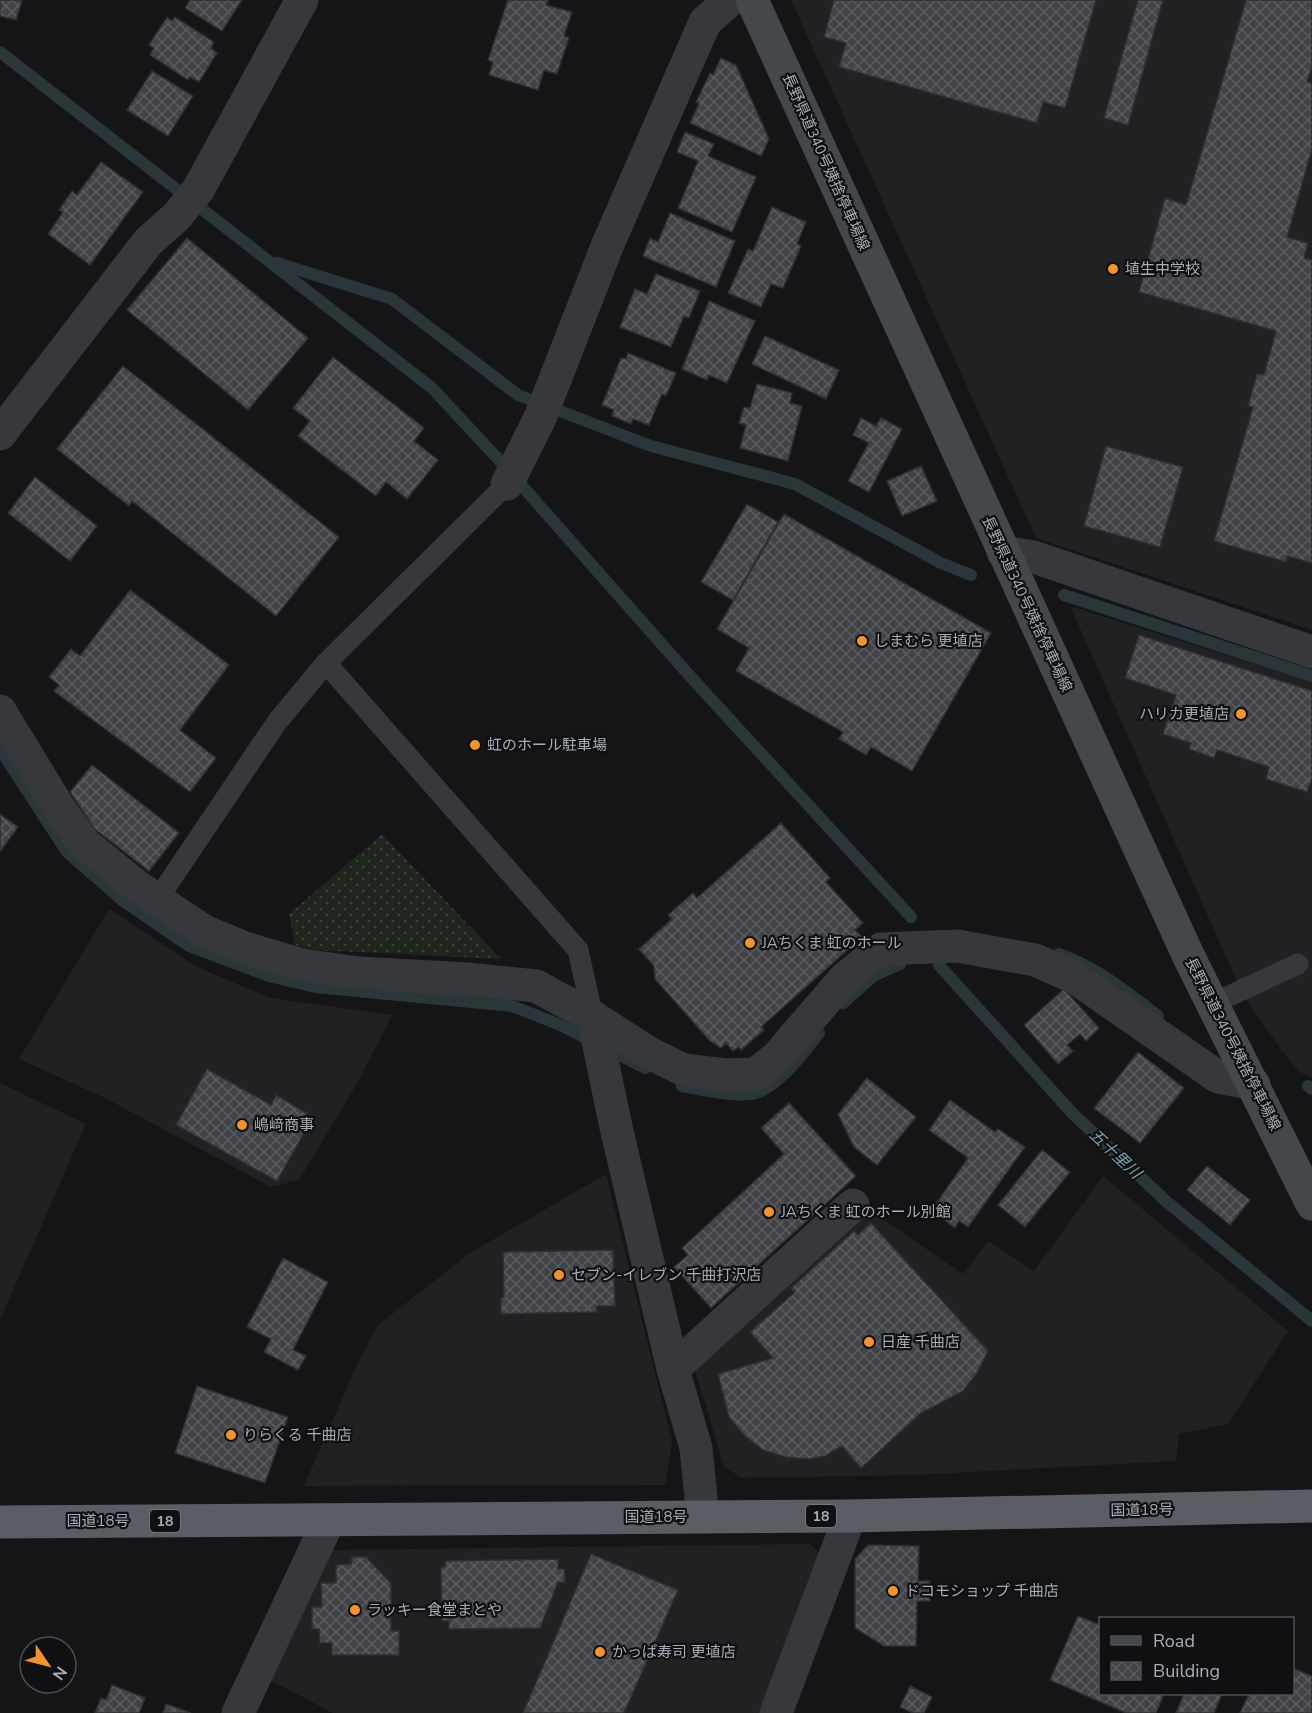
<svg xmlns="http://www.w3.org/2000/svg" width="1312" height="1713" viewBox="0 0 1312 1713" font-family="'Nunito Sans','Noto Sans JP',sans-serif">
<style>
.built{fill:#212124}
.grass{fill:url(#grass-dots)}
.lines{fill:none;stroke-linecap:round;stroke-linejoin:round}
.stream{stroke:#2b363b;stroke-width:12}
.building{fill:url(#building-cross-hatch);stroke:#2f2f33;stroke-width:1.5}
.service{stroke:#36383c;stroke-width:21}
.minor{stroke:#36383c;stroke-width:33}
.secondary{stroke:#44474c;stroke-width:33}
.trunk{stroke:#5a5e64;stroke-width:33}
.poi-dot{fill:#f29331;stroke:#101012;stroke-width:2}
.labels{text-anchor:middle;dominant-baseline:central;stroke-width:4.5;stroke-linejoin:round;paint-order:stroke}
.shield{fill:#101012;stroke:#7a7f86;stroke-width:1.5}
.shield-label{font-size:14px;font-weight:bold;fill:#a7aeb7}
.street-label{font-size:15px;fill:#a7aeb7;stroke:#101012}
.poi-label{font-size:15px;fill:#a7aeb7;stroke:#101012;text-anchor:start}
.water-label{font-size:16px;font-style:italic;fill:#7da2b2;stroke:#101012}
</style>
<defs>
<pattern id="grass-dots" width="8" height="8" patternUnits="userSpaceOnUse" patternTransform="scale(1.5)"><rect width="8" height="8" fill="#1d251d"/><path d="M2 2h.1M6 6h.1" fill="none" stroke="#3b423c" stroke-width="1.8" stroke-linecap="round"/></pattern>
<pattern id="building-cross-hatch" width="8" height="8" patternUnits="userSpaceOnUse" patternTransform="scale(1.5)"><rect width="8" height="8" fill="#414347"/><path d="M0 0l8 8M0 8l8-8" fill="none" stroke="#5a5c5f"/></pattern>
</defs>
<rect width="100%" height="100%" fill="#151517"/>
<g class="built">
<polygon points="791,0 1312,0 1312,630 1036,538"/>
<polygon points="1070,606 1312,682 1312,1077 1299,1072 1282,1051 1243,995"/>
<polygon points="109,909 197,967 270,998 392,1015 358,1082 299,1180 271,1187 105,1098 19,1059"/>
<polygon points="0,1083 86,1124 0,1320"/>
<polygon points="606,1174 672,1442 665,1485 304,1486 358,1362 378,1325 470,1253"/>
<polygon points="1103,1176 1288,1331 1228,1424 1179,1434 1176,1461 914,1475 741,1478 724,1466 695,1371 865,1207 963,1274 988,1241 1034,1271"/>
<polygon points="810,1544 822,1556 760,1713 333,1713 268,1679 330,1550"/>
</g>
<polygon class="grass" points="382,834 501,959 317,950 295,945 289,914"/>
<g class="lines">
<g class="stream">
<polyline points="0,52 432,388 500,461 689,675 911,917"/>
<polyline points="277,263 392,299 518,395 651,446 795,484 941,563 971,575"/>
<polyline points="1064,595 1312,676"/>
<polyline points="0,749 67,852 122,900 189,946 269,976 315,987 512,1006 558,1024 645,1068"/>
<path d="M1059,954C1096,967 1127,992 1158,1016"/>
<polyline points="939,965 1073,1114 1167,1202 1312,1321"/>
<polyline points="843,1003 873,976 900,964"/>
<path d="M682,1086C705,1090 728,1096 751,1094C776,1091 805,1051 819,1033"/>
<polyline points="1308,1086 1312,1089"/>
</g>
</g>
<g class="building">
<polygon points="0,0 22,0 16,20 0,16"/>
<polygon points="190,0 242,0 222,31 185,8"/>
<polygon points="508,0 548,0 546,5 572,12 564,36 569,38 557,74 544,70 538,90 489,75 493,62 488,60"/>
<polygon points="834,0 1096,0 1065,108 1043,102 1037,123 839,67 846,43 824,37"/>
<polygon points="1138,0 1163,0 1128,125 1104,118"/>
<polygon points="1246,0 1312,0 1312,66 1307,82 1312,83 1312,149 1287,237 1308,243 1304,258 1312,260 1312,563 1287,556 1286,562 1214,541 1253,407 1248,406 1257,374 1264,375 1276,331 1139,292 1165,198 1186,205"/>
<polygon points="167,17 172,21 175,17 214,42 211,48 217,53 199,82 190,77 188,80 150,55 154,48 149,45"/>
<polygon points="721,58 736,65 769,139 761,156 690,123 699,104 696,102 710,73 713,75"/>
<polygon points="152,71 193,96 168,136 127,110"/>
<polygon points="685,132 714,144 708,156 756,177 732,232 678,208 698,161 677,152"/>
<polygon points="101,162 143,192 90,265 48,234 63,212 59,210 72,191 77,195"/>
<polygon points="772,207 806,222 797,244 801,246 783,288 771,284 761,307 728,293 748,249 753,251"/>
<polygon points="670,213 735,241 716,287 643,256 650,238 658,242"/>
<polygon points="187,238 308,338 248,410 127,310"/>
<polygon points="656,274 700,291 689,318 684,316 671,347 620,327 635,289 647,294"/>
<polygon points="709,301 755,321 727,383 709,375 707,380 682,369"/>
<polygon points="765,336 839,370 826,399 752,364"/>
<polygon points="628,353 676,373 666,396 662,394 649,425 633,419 631,424 612,416 614,410 602,405 621,358 626,359"/>
<polygon points="333,357 424,428 414,441 438,460 407,499 386,482 376,496 298,436 310,421 293,408"/>
<polygon points="123,366 339,537 276,616 132,501 129,506 57,449"/>
<polygon points="757,384 792,393 790,403 802,406 788,461 740,448 746,425 739,423 744,407 750,408"/>
<polygon points="861,418 876,426 881,418 902,429 869,492 848,481 869,443 853,435"/>
<polygon points="1106,446 1183,467 1160,547 1084,526"/>
<polygon points="921,466 937,501 902,516 887,481"/>
<polygon points="35,477 97,526 70,561 8,513"/>
<polygon points="747,504 778,522 733,600 701,582"/>
<polygon points="784,514 991,633 912,771 871,747 866,755 839,739 843,732 736,671 749,648 717,629"/>
<polygon points="130,590 229,665 180,730 216,758 190,792 54,691 59,685 49,677 71,649 80,656"/>
<polygon points="1139,635 1312,691 1312,778 1307,792 1266,779 1269,767 1217,750 1214,758 1189,749 1191,743 1163,734 1176,695 1125,678"/>
<polygon points="92,765 179,833 149,871 95,829 70,792"/>
<polygon points="0,814 18,827 0,852"/>
<polygon points="781,823 830,878 826,882 863,923 855,930 862,937 761,1027 764,1030 741,1050 739,1047 733,1051 726,1043 721,1048 709,1040 655,979 654,966 639,949 672,919 668,915 693,893 697,898"/>
<polygon points="1064,989 1099,1028 1086,1041 1080,1034 1067,1045 1073,1051 1058,1064 1024,1025"/>
<polygon points="1138,1052 1184,1088 1140,1143 1094,1108"/>
<polygon points="207,1069 271,1105 276,1095 308,1114 303,1123 308,1126 277,1181 176,1125"/>
<polygon points="867,1078 916,1117 877,1165 854,1147 838,1114"/>
<polygon points="950,1100 995,1132 998,1129 1025,1147 968,1227 959,1221 955,1228 935,1213 939,1208 935,1205 968,1158 929,1130"/>
<polygon points="789,1103 856,1176 711,1308 674,1267 688,1255 682,1248 784,1154 761,1128"/>
<polygon points="1042,1150 1070,1172 1025,1227 998,1205"/>
<polygon points="1207,1166 1250,1200 1230,1225 1187,1190"/>
<polygon points="871,1223 988,1351 977,1373 963,1391 921,1413 861,1468 842,1446 825,1456 809,1459 786,1457 763,1450 745,1436 729,1417 718,1374 773,1358 750,1332 795,1292 791,1288 854,1231 858,1235"/>
<polygon points="613,1250 615,1306 596,1306 597,1312 501,1314 501,1298 504,1297 503,1252"/>
<polygon points="283,1258 328,1282 293,1350 306,1356 298,1370 264,1352 271,1339 247,1327"/>
<polygon points="197,1386 288,1417 265,1483 175,1453"/>
<polygon points="868,1545 919,1546 918,1581 930,1581 930,1601 917,1601 916,1646 884,1646 855,1628 855,1559"/>
<polygon points="591,1554 678,1590 624,1713 523,1713"/>
<polygon points="352,1557 366,1557 391,1583 391,1631 399,1631 399,1655 332,1655 332,1643 320,1643 319,1629 312,1629 312,1607 322,1607 321,1583 336,1583 336,1565 351,1564"/>
<polygon points="558,1559 558,1569 564,1569 565,1582 558,1582 540,1628 449,1629 449,1621 442,1621 441,1567 445,1567 446,1561"/>
<polygon points="1078,1616 1100,1625 1100,1694 1164,1694 1156,1713 1126,1713 1050,1680"/>
<polygon points="1292,1668 1312,1676 1312,1713 1240,1713 1249,1694 1292,1694"/>
<polygon points="112,1685 145,1698 139,1713 95,1713 101,1698 106,1700"/>
<polygon points="910,1686 932,1697 924,1713 913,1713 900,1707"/>
<polygon points="1184,1694 1222,1694 1214,1713 1176,1713"/>
<polygon points="166,1704 191,1713 163,1713"/>
</g>
<g class="lines">
<g class="service">
<polyline points="326,663 578,950 593,1017"/>
<polyline points="157,900 277,722 326,663 507,484"/>
<polyline points="1212,1004 1298,964"/>
</g>
<g class="minor">
<polyline points="0,434 148,242 177,216 198,190 302,0"/>
<polyline points="507,484 540,418 608,244 705,22 730,0"/>
<polyline points="1003,552 1034,557 1312,652"/>
<polyline points="0,711 61,811 85,844 138,887 204,931 245,948 302,965 359,973 467,979 536,986 593,1017 649,1053 684,1070 725,1075 756,1074 777,1057 844,979 881,949 958,946 1035,960 1074,977 1218,1077 1254,1084"/>
<polyline points="593,1017 616,1127 673,1369 696,1448 703,1517"/>
<polyline points="673,1369 853,1205"/>
<polyline points="238,1713 329,1520"/>
<polyline points="776,1713 850,1516"/>
</g>
<polyline class="secondary" points="752,0 1188,955 1312,1204"/>
<polyline class="trunk" points="0,1522 850,1516 1312,1506"/>
</g>
<g class="poi-dot">
<circle cx="1113" cy="269" r="6"/>
<circle cx="862" cy="641" r="6"/>
<circle cx="1241" cy="714" r="6"/>
<circle cx="475" cy="745" r="6"/>
<circle cx="750" cy="943" r="6"/>
<circle cx="242" cy="1125" r="6"/>
<circle cx="769" cy="1212" r="6"/>
<circle cx="559" cy="1275" r="6"/>
<circle cx="869" cy="1342" r="6"/>
<circle cx="231" cy="1435" r="6"/>
<circle cx="893" cy="1591" r="6"/>
<circle cx="355" cy="1610" r="6"/>
<circle cx="600" cy="1652" r="6"/>
</g>
<g class="labels">
<g class="shield">
<rect x="806" y="1505" width="30" height="22" rx="4.5"/>
<rect x="150" y="1510" width="30" height="22" rx="4.5"/>
</g>
<g class="shield-label">
<text x="821" y="1516">18</text>
<text x="165" y="1521">18</text>
</g>
<g class="street-label">
<text transform="translate(826 162) rotate(66)">長野県道340号姨捨停車場線</text>
<text transform="translate(1027 604) rotate(65)">長野県道340号姨捨停車場線</text>
<text transform="translate(1233 1044) rotate(63)">長野県道340号姨捨停車場線</text>
<text transform="translate(1142 1510) rotate(-1)">国道18号</text>
<text x="656" y="1517">国道18号</text>
<text x="98" y="1521">国道18号</text>
</g>
<g class="poi-label">
<text x="1125" y="269">埴生中学校</text>
<text x="874" y="641">しまむら 更埴店</text>
<text x="1229" y="714" text-anchor="end">ハリカ更埴店</text>
<text x="487" y="745">虹のホール駐車場</text>
<text x="762" y="943">JAちくま 虹のホール</text>
<text x="254" y="1125">嶋﨑商事</text>
<text x="781" y="1212">JAちくま 虹のホール別館</text>
<text x="571" y="1275">セブン-イレブン 千曲打沢店</text>
<text x="881" y="1342">日産 千曲店</text>
<text x="243" y="1435">りらくる 千曲店</text>
<text x="905" y="1591">ドコモショップ 千曲店</text>
<text x="367" y="1610">ラッキー食堂まとや</text>
<text x="612" y="1652">かっぱ寿司 更埴店</text>
</g>
<g class="water-label">
<text transform="translate(1115 1154) rotate(43)">五十里川</text>
</g>
</g>
<rect x="1099" y="1617" width="195" height="78" fill="#101012" stroke="#4c4f54" stroke-width="1.5"/>
<rect x="1111" y="1636" width="30" height="9" fill="#44474c" stroke="#4c4f54" stroke-width="1.5"/>
<text x="1153" y="1647" font-size="18" fill="#a7aeb7">Road</text>
<rect x="1111" y="1662" width="30" height="18" fill="url(#building-cross-hatch)" stroke="#4c4f54" stroke-width="1.5"/>
<text x="1153" y="1677" font-size="18" fill="#a7aeb7">Building</text>
<g transform="translate(48 1665) rotate(125)"><circle r="28" fill="#101012" stroke="#4c4f54" stroke-width="1.5"/>
<path d="M0-4.5L10 22L0 15L-10 22Z" fill="#f29331"/>
<text y="-9" font-size="16" font-weight="bold" text-anchor="middle" fill="#a7aeb7">N</text>
</g>
</svg>
